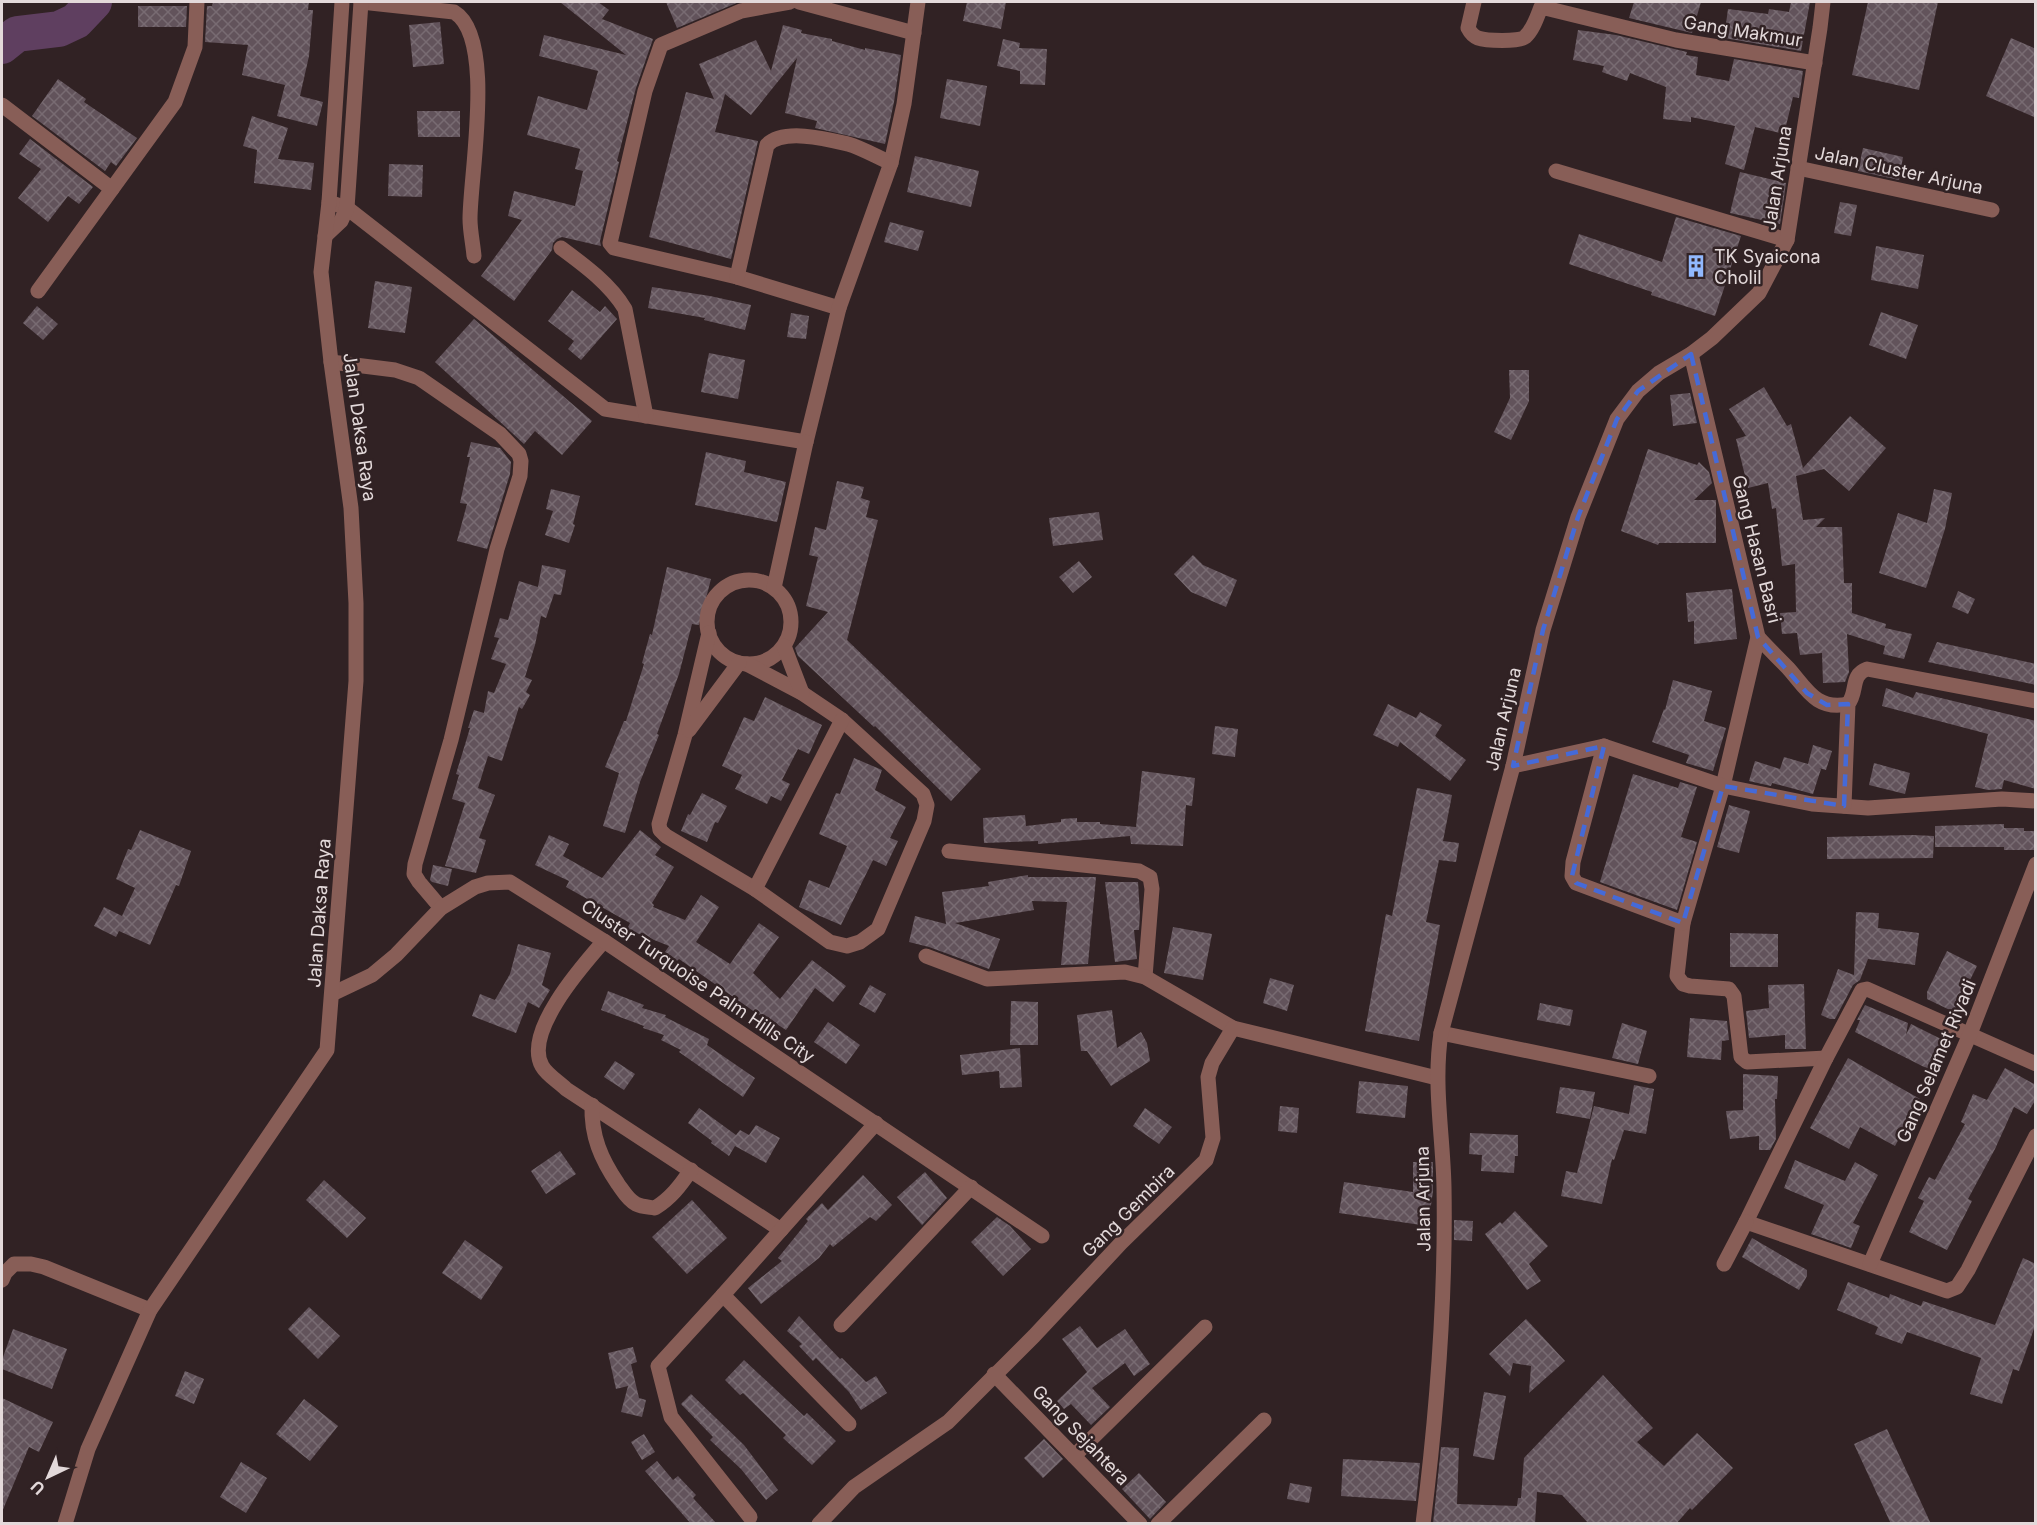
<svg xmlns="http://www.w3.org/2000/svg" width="2037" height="1525" viewBox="0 0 2037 1525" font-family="Inter,sans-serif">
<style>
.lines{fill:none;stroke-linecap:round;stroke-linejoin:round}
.river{stroke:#5f3f60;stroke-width:36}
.building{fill:url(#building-cross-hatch)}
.minor{stroke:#885e57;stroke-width:15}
.marked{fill:none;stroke:#456ad8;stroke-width:4.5;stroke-dasharray:12 8;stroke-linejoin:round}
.labels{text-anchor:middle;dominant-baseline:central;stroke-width:5;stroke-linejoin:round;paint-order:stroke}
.street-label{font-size:18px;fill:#e3d9da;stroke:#312224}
.poi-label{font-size:18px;fill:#e3d9da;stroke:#312224;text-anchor:start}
</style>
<defs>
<pattern id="building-cross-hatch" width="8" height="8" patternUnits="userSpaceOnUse" patternTransform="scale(1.5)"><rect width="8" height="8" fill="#62535b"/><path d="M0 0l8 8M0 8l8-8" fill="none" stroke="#786b72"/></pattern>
</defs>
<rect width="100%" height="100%" fill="#312224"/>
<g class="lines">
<polyline class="river" points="2,46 17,34 59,29 76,21 94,2"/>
</g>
<g class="building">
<polygon points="213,2 309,2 308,10 313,10 309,56 300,96 323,102 317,126 277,116 285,85 242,75 248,45 205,42 207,6 212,6"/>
<polygon points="560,2 598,2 609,10 602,19 653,39 636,88 617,161 619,162 600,241 601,246 562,237 557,239 553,243 552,250 514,301 481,276 522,220 508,216 514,191 575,206 583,171 575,169 580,149 527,135 538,96 587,110 598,71 539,56 544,35 626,55"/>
<polygon points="666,2 739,2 677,28"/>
<polygon points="967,2 1006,2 1001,29 963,21"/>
<polygon points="1634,2 1701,2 1692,33 1629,18"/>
<polygon points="1791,2 1810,2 1801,51 1724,38 1728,9 1768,14 1769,9 1789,12"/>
<polygon points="1868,2 1938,2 1919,90 1852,75"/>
<polygon points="138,6 187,6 186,27 138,27"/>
<polygon points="440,22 444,64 413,67 409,25"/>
<polygon points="783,25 802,30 801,33 832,39 832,41 865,50 865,48 901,55 894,102 885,144 815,128 817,121 785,113 797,58 751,115 725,94 715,132 758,141 731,259 649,237 686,92 714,99 699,64 756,40 771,71"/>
<polygon points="1578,30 1616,35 1687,52 1686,55 1698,57 1696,75 1729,81 1734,59 1803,71 1799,98 1793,97 1784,134 1755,127 1744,170 1725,164 1735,126 1691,117 1691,122 1663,119 1666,87 1630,73 1627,81 1602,72 1604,66 1573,60"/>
<polygon points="2011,38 2036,49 2036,118 1986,96"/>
<polygon points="1003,39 1020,43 1019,48 1047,49 1045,85 1020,84 1020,71 997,66"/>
<polygon points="58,79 86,99 84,102 137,138 116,166 111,162 105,171 32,116"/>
<polygon points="947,79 987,86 980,126 940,118"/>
<polygon points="417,111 460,111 460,137 418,137"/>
<polygon points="252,116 288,128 278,159 314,163 311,190 254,183 257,150 243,146"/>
<polygon points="30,139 93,187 79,204 68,196 48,222 18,198 41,169 19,154"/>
<polygon points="1863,148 1903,157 1899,180 1858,171"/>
<polygon points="915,156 979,171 971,207 907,192"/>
<polygon points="389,164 423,165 422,197 388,196"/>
<polygon points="1740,172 1786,183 1780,224 1730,213"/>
<polygon points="1840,202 1857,205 1851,236 1834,233"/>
<polygon points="1676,217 1741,236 1715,316 1651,295 1652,292 1569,264 1579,234 1662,262"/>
<polygon points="890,222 924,231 918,251 884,242"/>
<polygon points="1876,246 1924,255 1918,289 1871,280"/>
<polygon points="375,281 412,287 405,333 368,328"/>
<polygon points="652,287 710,296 751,305 745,330 704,320 705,318 648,308"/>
<polygon points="572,290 600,312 605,306 617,319 581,360 568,349 574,341 548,321"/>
<polygon points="37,306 58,324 43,340 23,323"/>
<polygon points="1881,312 1918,325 1906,359 1869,345"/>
<polygon points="791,313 809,316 806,339 787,337"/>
<polygon points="474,319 592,421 562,455 535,431 524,444 435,362"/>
<polygon points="709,353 745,360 738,399 701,392"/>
<polygon points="1509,370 1529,370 1529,401 1511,440 1494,432 1510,398"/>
<polygon points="1764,387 1787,426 1791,424 1803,468 1850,416 1886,448 1849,491 1824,469 1796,476 1803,520 1825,518 1816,527 1842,527 1844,583 1852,583 1852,613 1886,624 1885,628 1912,634 1904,659 1883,654 1885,646 1847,634 1849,672 1845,682 1823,683 1822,653 1800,655 1797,633 1782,634 1780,613 1796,612 1795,564 1782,566 1776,508 1772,509 1768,483 1748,488 1736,439 1746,436 1729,409"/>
<polygon points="1690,393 1697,423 1673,426 1670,395"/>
<polygon points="471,442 500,448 511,462 510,474 487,549 457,541 467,504 460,503 470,457 467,457"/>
<polygon points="1648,449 1697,465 1699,462 1709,472 1712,483 1694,500 1716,500 1716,543 1659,543 1658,545 1621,531"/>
<polygon points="706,452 746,461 744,472 786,482 777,522 695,505"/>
<polygon points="837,481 864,487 861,498 870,501 866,517 878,520 847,640 981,769 951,801 875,726 874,727 798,656 795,648 828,612 806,606 818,557 809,555 815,527 826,530"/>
<polygon points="551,489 580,496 573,524 575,525 569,543 545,535 553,511 546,509"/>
<polygon points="1934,489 1952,493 1945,529 1926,588 1879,573 1898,513 1927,523"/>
<polygon points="1099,512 1103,540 1053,546 1049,518"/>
<polygon points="1193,555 1203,565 1237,580 1226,607 1191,592 1174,574"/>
<polygon points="1079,561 1092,577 1073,593 1059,577"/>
<polygon points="542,565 566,570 561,595 554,594 546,618 541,616 535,645 525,677 532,680 526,692 530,695 522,709 519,707 502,761 488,756 478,788 495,795 479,838 486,840 476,873 445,866 465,803 452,799 459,775 456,774 470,728 468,728 474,710 484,713 488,691 494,693 506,664 491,659 499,638 494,637 500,618 508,620 519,581 538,587"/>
<polygon points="667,567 711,579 699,625 692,624 679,674 657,734 659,735 640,782 625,833 603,826 619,773 605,767 624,721 626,721 644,664 642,663 650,634 652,635"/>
<polygon points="1732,589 1737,639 1694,644 1694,621 1688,622 1686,593"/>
<polygon points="1958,591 1975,599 1968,614 1952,607"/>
<polygon points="1937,642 2036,664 2036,685 1928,662"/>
<polygon points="1673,680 1712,691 1704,721 1726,728 1713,771 1686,763 1689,755 1652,742 1664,709 1665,710"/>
<polygon points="1886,688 1913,698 1916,692 2036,721 2036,789 2004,780 2002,789 1988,790 1975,787 1988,734 1882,706"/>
<polygon points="765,697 822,725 809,754 798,749 782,780 790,784 781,801 771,796 767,804 735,789 742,775 722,766 744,717 754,721"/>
<polygon points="1388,704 1416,718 1420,712 1442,725 1435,736 1466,760 1450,781 1400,742 1398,747 1373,735"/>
<polygon points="1215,726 1238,729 1235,757 1212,754"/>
<polygon points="1813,745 1832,751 1826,770 1819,768 1821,769 1813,794 1772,783 1771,786 1749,781 1755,761 1780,769 1784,757 1808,764"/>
<polygon points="854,758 882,770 875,790 906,807 890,838 898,841 886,866 873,860 841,925 799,907 809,880 829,888 847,846 819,834 836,793 840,794"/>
<polygon points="1874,763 1910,773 1905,794 1869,785"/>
<polygon points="1142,771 1195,778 1192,806 1186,805 1183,846 1131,844 1130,836 1038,844 1038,841 984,843 983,818 1025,815 1026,826 1061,822 1061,819 1077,818 1077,822 1100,822 1100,824 1136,827"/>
<polygon points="1633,774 1678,788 1680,782 1697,787 1681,837 1697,842 1677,910 1600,882"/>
<polygon points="1417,788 1452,795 1443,841 1459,843 1456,862 1439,860 1426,922 1440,925 1419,1041 1365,1031 1386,914 1392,916"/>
<polygon points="702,793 727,806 718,823 715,822 707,842 681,831 688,814 690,815"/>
<polygon points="1729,805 1750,811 1739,853 1717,847"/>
<polygon points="2004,824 2004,828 2024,828 2024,831 2036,831 2036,850 2004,850 2004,847 1935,847 1935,826"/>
<polygon points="140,830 191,851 179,886 176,885 150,945 119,931 116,937 94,926 104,907 122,916 135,888 116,879 128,849 131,850"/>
<polygon points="640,830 661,847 655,855 674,867 652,903 654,905 653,907 685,920 701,895 719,907 696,942 730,964 759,923 779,937 753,973 780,999 812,960 846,986 833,1002 815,988 786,1030 761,1014 759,1015 679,959 677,961 665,952 669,946 627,929 630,923 566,887 569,881 535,865 549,835 569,844 563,856 602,878"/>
<polygon points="1913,835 1934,836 1933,858 1827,859 1827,837"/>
<polygon points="433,865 452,869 448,886 432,882 430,880"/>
<polygon points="1028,875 1028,877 1096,877 1088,964 1061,965 1067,902 1032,901 1034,910 955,923 1000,939 989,969 929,947 909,942 915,916 946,924 942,892 989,886 988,882"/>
<polygon points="1105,882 1138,882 1140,914 1139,930 1134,930 1137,959 1115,962"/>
<polygon points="1856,912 1879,913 1878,928 1919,933 1915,965 1868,959 1860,980 1853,985 1835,1019 1830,1019 1821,1015 1838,969 1854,975"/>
<polygon points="1173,927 1212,934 1203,980 1164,973"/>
<polygon points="1730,933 1778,934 1778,967 1730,967"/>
<polygon points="518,944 551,953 542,985 550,990 539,1008 528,1002 516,1033 472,1016 480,994 495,1000 510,974"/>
<polygon points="1947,951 1977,966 1954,1012 1927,999 1927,992"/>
<polygon points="1270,978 1294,985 1287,1011 1263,1003"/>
<polygon points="1804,984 1806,1049 1785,1049 1785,1035 1749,1038 1746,1011 1769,1008 1768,985"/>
<polygon points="870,985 886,994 875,1013 859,1004"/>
<polygon points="608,991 644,1005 642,1008 666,1015 665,1017 709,1039 707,1045 755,1078 743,1097 679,1052 681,1050 661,1040 664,1035 643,1028 644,1026 601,1010"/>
<polygon points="1011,1001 1038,1002 1038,1045 1010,1045"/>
<polygon points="1540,1003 1573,1010 1570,1026 1537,1020"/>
<polygon points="1865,1005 1908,1023 1906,1035 1911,1024 1945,1041 1930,1070 1855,1032 1860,1020 1857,1020"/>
<polygon points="1112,1010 1117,1048 1141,1032 1147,1043 1150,1061 1111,1086 1087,1051 1081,1051 1077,1015"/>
<polygon points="1690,1018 1727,1021 1729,1040 1722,1041 1721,1060 1687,1057"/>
<polygon points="828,1022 860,1045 846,1064 814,1042"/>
<polygon points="1622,1023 1647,1031 1638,1064 1612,1058"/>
<polygon points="1020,1048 1022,1087 1000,1088 999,1071 962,1075 960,1055"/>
<polygon points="1848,1058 1920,1099 1895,1146 1860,1127 1849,1149 1810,1128"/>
<polygon points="615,1061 635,1074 624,1090 604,1077"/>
<polygon points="2005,1068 2036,1085 2036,1099 2027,1114 2014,1107 1995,1149 1968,1199 1972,1201 1947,1250 1909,1232 1924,1201 1918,1198 1929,1177 1935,1180 1965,1124 1961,1122 1973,1094 1987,1100"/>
<polygon points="1743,1074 1778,1076 1777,1099 1775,1099 1776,1139 1770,1150 1759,1150 1759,1136 1730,1139 1726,1111 1743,1110"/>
<polygon points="1359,1081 1408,1086 1405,1118 1356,1113"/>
<polygon points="1634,1085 1654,1089 1646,1134 1624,1130 1614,1160 1612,1159 1602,1204 1561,1196 1566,1171 1577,1173 1594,1106 1629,1114"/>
<polygon points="1560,1087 1595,1092 1590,1119 1556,1113"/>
<polygon points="1280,1106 1299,1108 1297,1133 1278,1131"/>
<polygon points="699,1108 736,1135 740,1130 749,1135 756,1125 780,1138 766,1163 735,1146 729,1156 711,1143 712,1141 688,1123"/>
<polygon points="1145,1108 1172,1127 1159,1144 1133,1126"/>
<polygon points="1470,1133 1518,1135 1518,1156 1515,1156 1514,1173 1481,1171 1482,1155 1469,1154"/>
<polygon points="560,1151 576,1174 546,1194 531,1171"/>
<polygon points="1795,1160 1845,1181 1855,1162 1878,1175 1853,1223 1860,1226 1851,1248 1811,1234 1824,1205 1784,1188"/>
<polygon points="1413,1162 1433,1162 1433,1191 1428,1226 1339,1213 1344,1182 1413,1192"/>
<polygon points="925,1172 947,1198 922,1225 897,1197"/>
<polygon points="863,1175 892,1205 876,1221 870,1217 833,1247 830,1244 819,1258 761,1304 748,1288 782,1261 778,1258 808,1221 806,1219 822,1203 828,1210"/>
<polygon points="324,1180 366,1218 347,1238 306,1200"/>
<polygon points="692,1200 727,1238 687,1274 652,1237"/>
<polygon points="1515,1211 1548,1246 1529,1264 1541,1281 1527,1290 1485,1234 1500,1222 1502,1224"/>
<polygon points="997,1217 1010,1226 1031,1249 1003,1276 971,1242"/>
<polygon points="1454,1220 1473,1221 1472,1241 1454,1240"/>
<polygon points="1752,1238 1807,1270 1807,1276 1799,1290 1742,1257"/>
<polygon points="465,1240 503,1267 481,1300 442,1273"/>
<polygon points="2023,1258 2036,1264 2036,1323 2019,1371 2013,1369 2002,1404 1970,1394 1981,1358 1907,1332 1902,1344 1875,1334 1878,1327 1837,1310 1848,1282 1889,1298 1890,1294 1921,1306 1923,1301 1995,1325"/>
<polygon points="309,1307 340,1336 318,1359 288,1329"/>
<polygon points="799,1316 840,1359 842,1358 866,1382 876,1376 887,1393 861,1410 849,1392 816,1358 813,1361 799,1346 802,1344 787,1331"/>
<polygon points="1526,1319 1565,1361 1529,1393 1531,1366 1513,1363 1510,1376 1489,1354"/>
<polygon points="1080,1326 1097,1348 1125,1329 1150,1364 1134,1376 1125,1363 1092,1388 1110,1407 1091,1425 1071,1404 1064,1409 1057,1401 1087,1372 1062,1339"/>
<polygon points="13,1329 67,1349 52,1389 2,1369 2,1360"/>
<polygon points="633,1347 637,1362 631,1364 639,1398 646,1400 642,1417 621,1412 628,1386 616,1389 608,1353"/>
<polygon points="744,1360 804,1416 807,1413 836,1441 812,1465 783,1438 786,1435 743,1393 740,1395 725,1380"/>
<polygon points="185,1371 204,1379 194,1404 175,1396"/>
<polygon points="1603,1375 1653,1428 1637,1442 1664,1466 1697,1433 1733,1468 1692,1510 1690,1508 1676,1524 1589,1524 1562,1495 1537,1492 1535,1524 1433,1524 1441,1447 1459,1448 1457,1504 1517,1506 1518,1498 1521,1498 1524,1458"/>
<polygon points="1484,1392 1506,1396 1494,1460 1473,1456"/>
<polygon points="691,1394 744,1445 778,1490 766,1500 741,1469 710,1440 713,1437 681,1404"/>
<polygon points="2,1398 53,1422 39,1452 29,1447 2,1512"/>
<polygon points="304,1399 338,1426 310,1461 276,1434"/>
<polygon points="1887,1429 1931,1524 1891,1524 1854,1444"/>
<polygon points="644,1434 655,1452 642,1460 631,1442"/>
<polygon points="1044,1439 1063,1459 1043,1478 1024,1458"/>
<polygon points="1343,1459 1420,1463 1416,1501 1341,1496"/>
<polygon points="657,1461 673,1480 678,1476 696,1495 693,1498 717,1524 691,1524 645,1471"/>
<polygon points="241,1462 267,1478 246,1513 220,1497"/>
<polygon points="1139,1473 1166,1502 1150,1519 1122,1489"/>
<polygon points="1290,1483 1312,1487 1309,1503 1287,1499"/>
</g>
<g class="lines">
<g class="minor">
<path d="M361,2L454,12C496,37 470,174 470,219C470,231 473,244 474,256"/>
<polyline points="790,2 741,11 661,45 645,91 610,243 614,248 737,277 839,308"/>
<polyline points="799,2 914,33"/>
<path d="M1474,2L1468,28C1470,32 1473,36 1478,38C1486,41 1519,42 1525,37C1533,30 1537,17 1541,7L1676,40L1815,63"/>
<polyline points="2,105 112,189"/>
<polyline points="1798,168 1992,210"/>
<polyline points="1556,171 1787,240"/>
<polyline points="329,202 347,208 605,409 806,442 839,308 891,163 904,104 918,2"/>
<polyline points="325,236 341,221 347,208 361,2"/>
<path d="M561,248C584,265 610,284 625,309L646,416"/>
<path d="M737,277L767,145C783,128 827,139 848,144C862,148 877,157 891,163"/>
<polyline points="38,291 175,102 195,47 197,2"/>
<path d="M1691,354L1758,637C1768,648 1778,658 1788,668C1806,688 1816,711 1848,704"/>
<polyline points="331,362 395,370 419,378 500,434 519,454 521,461 520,476 497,549 451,740 415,864 414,874 419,882 441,908"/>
<circle cx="749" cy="622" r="42"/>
<polyline points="774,588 806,442"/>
<polyline points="709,633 685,735 659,824 660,830 666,836 755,889 830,942 847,946 860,942 878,929 924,821 927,805 923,794 842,720 802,693 747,664"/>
<polyline points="1758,637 1723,786 1683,923 1677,976 1683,984 1690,986 1729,989 1734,996 1741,1057 1747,1062 1826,1058"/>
<polyline points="784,646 802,693"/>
<polyline points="689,730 739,663"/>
<polyline points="1604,746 1573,862 1572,876 1576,883 1683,923"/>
<polyline points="1513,766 1604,746 1723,786 1812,804 1868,808 2002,799 2036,801"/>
<path d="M1844,806L1848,704C1858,692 1850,675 1867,669L2036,701"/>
<polyline points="949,851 1139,871 1150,877 1152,889 1145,977"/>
<polyline points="755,889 842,720"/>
<path d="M604,941C583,965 523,1032 542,1066C547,1075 559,1082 566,1089L781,1230"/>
<polyline points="926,956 987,979 1125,972 1145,977 1233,1028"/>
<polyline points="332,994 372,975 396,955 441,908 475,887 488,883 510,882 604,941 1042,1236"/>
<polyline points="1441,1033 1649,1076"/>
<polyline points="2036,1064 1867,989 1862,990 1826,1058 1746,1222 1947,1291 1957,1287 1968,1270 2036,1136"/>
<path d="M592,1105C591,1136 601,1159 618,1184C623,1191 628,1200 636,1204C642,1207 649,1207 655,1208C671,1198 680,1186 691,1170"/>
<polyline points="1724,1264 1746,1222"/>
<polyline points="1870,1264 1970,1034 2036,864"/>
<polyline points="2,1280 5,1273 14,1264 31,1264 44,1267 150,1310"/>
<polyline points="723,1295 658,1366 671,1417 750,1517"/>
<polyline points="841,1325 971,1187"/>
<polyline points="994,1374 1140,1524"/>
<polyline points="849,1424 723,1295 876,1123"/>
<polyline points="1074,1456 1205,1327"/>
<polyline points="65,1524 88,1449 150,1310 327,1050 356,681 356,603 351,508 331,362 321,272 329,202 342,2"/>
<polyline points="819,1524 854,1487 948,1422 1034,1336 1121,1243 1206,1160 1213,1138 1208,1077 1212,1063 1233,1028 1437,1078"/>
<polyline points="1158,1524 1264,1420"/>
<path d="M1423,1524C1437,1412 1446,1300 1444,1187C1443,1136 1433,1084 1441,1033L1513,766L1543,630L1578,517L1617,419L1638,391L1659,373L1691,354L1712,338L1759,293L1787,240L1820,28L1823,2"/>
</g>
</g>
<path class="marked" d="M1691,354L1758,637L1807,693L1827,705L1848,704L1844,806L1723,786L1683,923L1576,883L1572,876L1604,746L1513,766L1543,630L1578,517L1617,419L1638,391Z"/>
<defs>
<g id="building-bare" transform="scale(1.8)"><path d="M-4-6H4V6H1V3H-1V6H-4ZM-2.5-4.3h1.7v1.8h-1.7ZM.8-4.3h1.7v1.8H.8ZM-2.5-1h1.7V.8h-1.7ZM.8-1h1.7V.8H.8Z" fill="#91b8fd" stroke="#312224" stroke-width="2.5" paint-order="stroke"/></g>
</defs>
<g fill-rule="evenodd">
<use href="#building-bare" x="1696" y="266"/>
</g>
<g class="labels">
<g class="street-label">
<text transform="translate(1743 31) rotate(9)">Gang Makmur</text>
<text transform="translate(1899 170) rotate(12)">Jalan Cluster Arjuna</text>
<text transform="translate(1777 178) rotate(-81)">Jalan Arjuna</text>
<text transform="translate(360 427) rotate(82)">Jalan Daksa Raya</text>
<text transform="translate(1757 549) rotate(76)">Gang Hasan Basri</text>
<text transform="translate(1503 719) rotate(-77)">Jalan Arjuna</text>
<text transform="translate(319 913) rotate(-86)">Jalan Daksa Raya</text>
<text transform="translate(698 981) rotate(34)">Cluster Turquoise Palm Hills City</text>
<text transform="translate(1936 1061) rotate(-67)">Gang Selamet Riyadi</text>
<text transform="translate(1423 1199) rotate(-91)">Jalan Arjuna</text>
<text transform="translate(1128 1211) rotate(-45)">Gang Gembira</text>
<text transform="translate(1081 1435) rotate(46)">Gang Sejahtera</text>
</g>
<g class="poi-label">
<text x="1714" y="256">TK Syaicona<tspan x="1714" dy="21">Cholil</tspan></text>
</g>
</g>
<rect width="2037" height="1525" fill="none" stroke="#e3d9da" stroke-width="6"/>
<g transform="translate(48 1477) rotate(224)" stroke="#312224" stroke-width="4.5" paint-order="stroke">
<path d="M0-4.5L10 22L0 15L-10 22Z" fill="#e3d9da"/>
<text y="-9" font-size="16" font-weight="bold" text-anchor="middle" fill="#e3d9da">U</text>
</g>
</svg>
